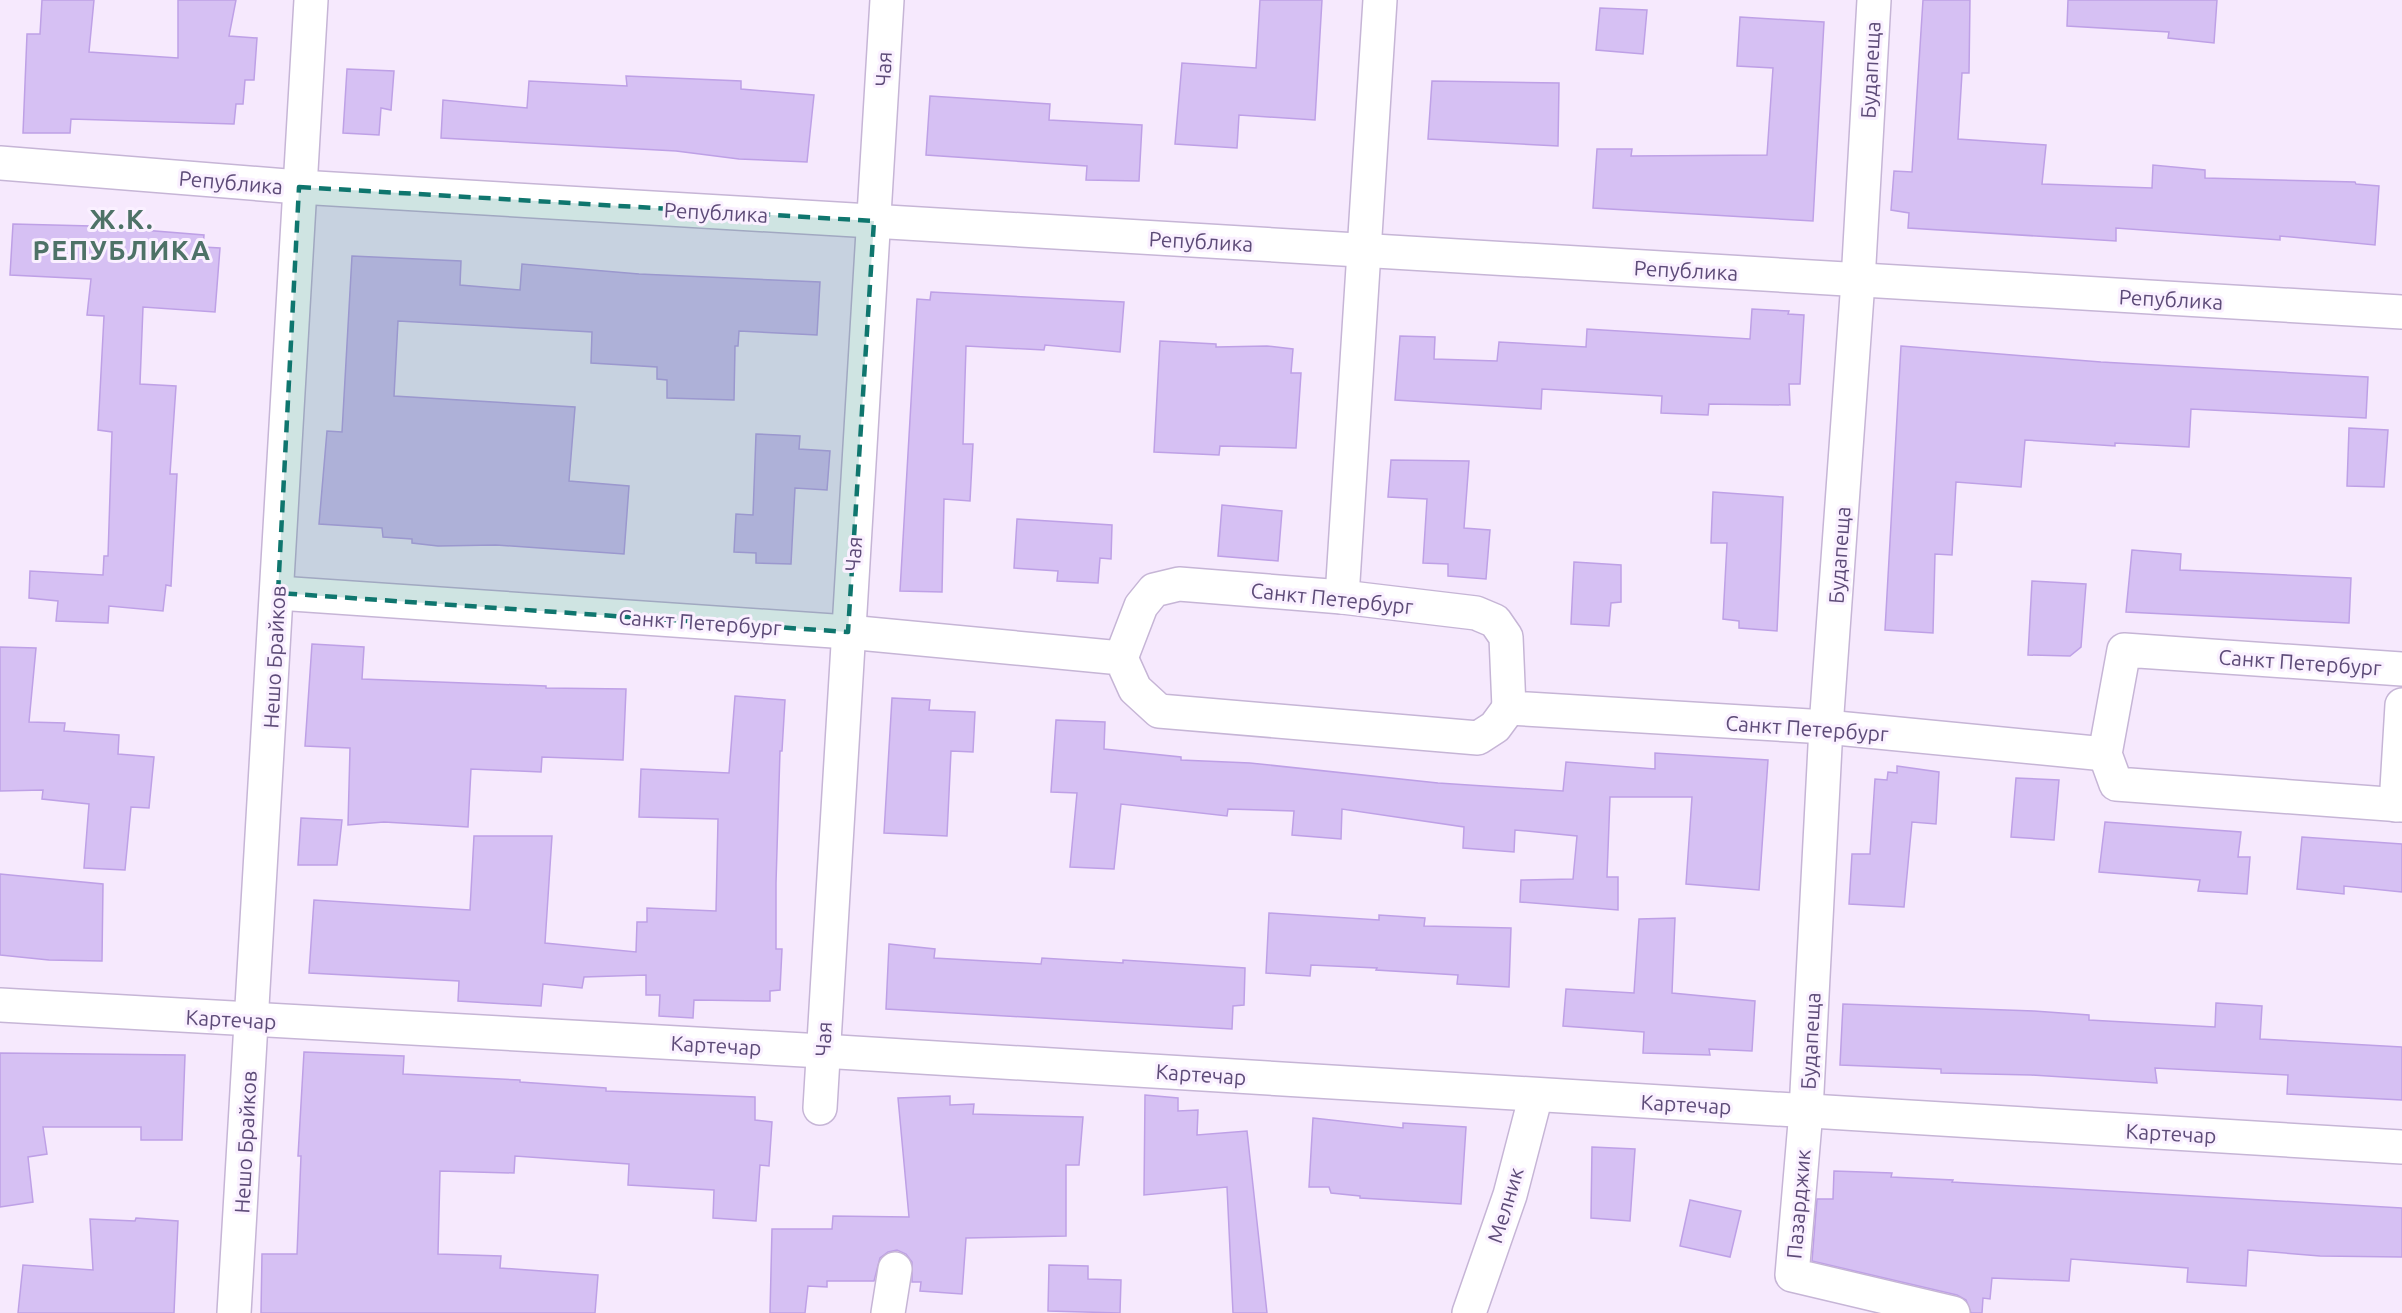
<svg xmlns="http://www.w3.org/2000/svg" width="2402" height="1313" viewBox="0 0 2402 1313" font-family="Ubuntu,sans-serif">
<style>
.building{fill:#d6c0f3;stroke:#bea0e6;stroke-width:1.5}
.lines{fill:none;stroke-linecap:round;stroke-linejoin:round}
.street-casing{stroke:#c6b5d6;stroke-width:36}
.street{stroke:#fff;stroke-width:33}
.marked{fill:#0f766e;fill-opacity:0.2;stroke:#0f766e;stroke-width:4.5;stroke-dasharray:12 8;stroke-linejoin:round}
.labels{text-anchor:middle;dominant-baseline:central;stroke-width:6;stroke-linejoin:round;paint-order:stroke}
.street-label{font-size:21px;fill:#5d4b78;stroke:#faf0ff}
.district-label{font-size:27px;font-weight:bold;letter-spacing:1.5px;fill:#4e7267;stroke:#faf0ff}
</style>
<rect width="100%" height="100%" fill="#f6e9fd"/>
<g class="building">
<polygon points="42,0 94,0 89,52 178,58 178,0 236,0 229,36 257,38 254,80 245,80 243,104 236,104 234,124 71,119 70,133 23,133 27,34 40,34"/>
<polygon points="1260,0 1322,0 1315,120 1239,115 1237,148 1175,144 1182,63 1256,68"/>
<polygon points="1923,0 1970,0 1969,73 1962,73 1958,139 2046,145 2042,184 2152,188 2153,165 2205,170 2205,178 2355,182 2356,184 2379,186 2375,245 2280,236 2280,240 2116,228 2116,241 1908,228 1909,213 1891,210 1894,171 1912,172"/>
<polygon points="2068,0 2217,0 2214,43 2168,38 2169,32 2067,26"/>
<polygon points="1600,8 1647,10 1643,54 1596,50"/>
<polygon points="1740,17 1824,22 1813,221 1593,208 1597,149 1632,149 1631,156 1767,155 1773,68 1737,66"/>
<polygon points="347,69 394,71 391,110 381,108 379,135 343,133"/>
<polygon points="626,76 741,81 741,89 814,95 807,162 739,159 676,151 441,138 443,100 527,108 529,81 627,86"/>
<polygon points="1432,81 1559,83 1558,146 1428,139"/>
<polygon points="930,96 1050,104 1049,120 1142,125 1139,181 1086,180 1087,166 926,155"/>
<polygon points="13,224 131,227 131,229 204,235 203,247 220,248 215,312 143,307 140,384 176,386 170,474 177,474 171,586 166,585 163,611 109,606 108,623 56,621 58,601 29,598 30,571 103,575 104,556 108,556 112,432 98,430 104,316 87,315 91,279 10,275"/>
<polygon points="352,256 461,261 460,285 520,290 522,264 639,274 820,282 817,335 739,331 738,346 735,346 734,400 667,398 667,380 657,379 657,367 591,363 592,332 398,321 394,396 575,407 569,481 629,486 624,554 496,545 438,546 412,543 412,539 383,537 382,528 319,524 327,431 342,432"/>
<polygon points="931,292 1124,302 1120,352 1045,345 1044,350 966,346 963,444 973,444 970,501 944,499 942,592 900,591 917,299 930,300"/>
<polygon points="1752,309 1789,311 1788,314 1804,315 1800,384 1789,384 1790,405 1709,404 1708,415 1661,413 1662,396 1542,389 1541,409 1395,400 1400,336 1435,337 1434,359 1497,361 1499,342 1586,347 1587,329 1750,339"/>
<polygon points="1160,341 1216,344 1216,347 1267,346 1293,349 1291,373 1301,373 1296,448 1220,446 1219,455 1154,452"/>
<polygon points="1901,346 2101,362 2368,377 2366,418 2191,409 2189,447 2115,443 2115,446 2025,440 2021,487 1956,482 1952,555 1935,554 1933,633 1885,630"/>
<polygon points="2349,428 2388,430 2384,487 2347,486"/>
<polygon points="756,434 800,436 799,449 830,451 827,490 795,488 791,564 756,563 756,553 734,552 736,514 753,515"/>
<polygon points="1391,460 1469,461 1464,528 1490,530 1486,579 1448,576 1448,564 1423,563 1427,499 1388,497"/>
<polygon points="1713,492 1783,497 1777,631 1739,628 1739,621 1723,619 1727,543 1711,543"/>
<polygon points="1222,505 1282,511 1278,561 1218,556"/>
<polygon points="1017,519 1112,525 1111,559 1100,558 1098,583 1057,581 1058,571 1014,568"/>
<polygon points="2132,550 2181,554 2180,570 2351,578 2349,623 2126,612"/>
<polygon points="1574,562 1621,565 1621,602 1611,603 1609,626 1571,624"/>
<polygon points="2032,581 2086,584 2081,647 2070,656 2028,655"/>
<polygon points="312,644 364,647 362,679 546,686 546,688 626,689 623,760 542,757 541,772 471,769 468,827 384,822 348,825 350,748 305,746"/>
<polygon points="0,647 36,648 29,722 65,723 64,731 119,735 118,754 154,757 149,808 131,807 125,870 84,868 89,804 42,799 43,790 0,791"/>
<polygon points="735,696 785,700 782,751 780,751 776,883 776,949 782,949 780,990 770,991 770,1001 694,1000 693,1018 659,1016 660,995 646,995 646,975 584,977 582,988 543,984 541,1006 458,1001 459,981 309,973 314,900 470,910 474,836 552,836 545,943 636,952 637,922 647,922 647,908 716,911 718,819 639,817 641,769 729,773"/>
<polygon points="892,698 930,700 929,710 975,712 973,752 951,751 947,836 884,833"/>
<polygon points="1056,720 1105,722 1104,749 1181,757 1181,760 1250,763 1438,783 1563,791 1566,762 1655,769 1655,753 1768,760 1759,890 1686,884 1692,797 1610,797 1607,877 1618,877 1618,910 1520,902 1521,880 1573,879 1577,836 1515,830 1514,852 1463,848 1464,827 1342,809 1341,839 1292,835 1294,811 1228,809 1227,816 1121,804 1114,869 1070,867 1077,793 1051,792"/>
<polygon points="1897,766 1939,772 1936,824 1912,822 1904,907 1849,904 1852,854 1870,854 1875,779 1887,780 1888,772 1897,773"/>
<polygon points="2016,778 2059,780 2054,840 2011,837"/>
<polygon points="301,818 342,820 337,865 298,865"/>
<polygon points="2105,822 2241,832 2238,857 2250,857 2247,894 2198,891 2200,880 2099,872"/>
<polygon points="2302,837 2402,844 2402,892 2344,886 2344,894 2297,889"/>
<polygon points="0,874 103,884 102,961 49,960 0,955"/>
<polygon points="1269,913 1379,920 1379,915 1425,918 1424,926 1511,928 1509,987 1457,984 1458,975 1376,970 1377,968 1311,965 1310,976 1266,973"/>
<polygon points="1675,918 1672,993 1755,1001 1752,1051 1709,1049 1710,1055 1643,1053 1644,1032 1563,1026 1566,989 1634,993 1639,919"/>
<polygon points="889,944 935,949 934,958 1041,964 1042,958 1123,963 1123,960 1245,968 1244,1005 1233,1006 1232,1029 886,1009"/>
<polygon points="2216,1003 2262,1006 2260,1039 2402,1047 2402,1100 2287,1094 2288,1075 2155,1068 2157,1083 2031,1075 1941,1073 1941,1069 1840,1065 1843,1004 2034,1011 2089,1015 2089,1020 2215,1027"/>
<polygon points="304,1052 404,1056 403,1074 520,1080 520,1082 606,1088 606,1091 755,1097 755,1120 772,1122 769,1166 760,1165 756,1221 713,1218 714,1190 628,1185 629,1164 515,1156 514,1173 440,1171 438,1254 501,1256 500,1268 598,1275 595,1313 261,1313 262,1254 297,1254 301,1156 298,1156"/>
<polygon points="0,1053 185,1055 182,1140 141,1140 141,1127 43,1127 47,1154 28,1157 33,1202 0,1207"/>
<polygon points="1145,1095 1178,1098 1178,1111 1198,1110 1197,1135 1247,1131 1267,1313 1233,1313 1227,1187 1144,1195"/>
<polygon points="950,1096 950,1105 974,1104 973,1114 1083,1117 1079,1165 1066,1165 1066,1236 966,1238 962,1294 920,1291 921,1282 912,1282 912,1262 906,1254 897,1250 888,1252 880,1258 874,1281 827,1281 827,1287 808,1286 805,1313 770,1313 772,1229 832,1229 833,1216 909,1217 898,1098"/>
<polygon points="1313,1118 1403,1128 1403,1123 1466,1127 1461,1204 1360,1198 1360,1196 1331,1193 1329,1187 1309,1187"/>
<polygon points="1592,1147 1635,1149 1630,1221 1591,1218"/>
<polygon points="1834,1171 1892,1173 1891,1177 1953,1180 1952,1182 2402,1208 2402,1257 2320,1256 2248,1250 2246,1286 2187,1282 2188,1268 2071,1259 2069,1281 1992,1278 1990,1299 1983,1298 1982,1313 1971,1313 1966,1300 1957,1295 1812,1261 1817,1199 1833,1199"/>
<polygon points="1690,1200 1741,1211 1730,1257 1680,1246"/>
<polygon points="136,1218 178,1221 174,1313 18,1313 23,1265 93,1270 90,1219 135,1221"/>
<polygon points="1049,1265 1088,1266 1088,1279 1121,1280 1120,1313 1048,1311"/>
</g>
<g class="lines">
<g class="street-casing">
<g id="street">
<polyline points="1874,0 1858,281 1826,727 1806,1111 1792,1275 1953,1313"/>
<polyline points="0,163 299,187 2402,312"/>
<polyline points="278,593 848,632 1121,658 1135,689 1159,711 1478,738 1495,727 1509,708"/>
<polyline points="1342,597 1380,0"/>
<polyline points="1121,658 1141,606 1154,590 1179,584 1342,597 1476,613 1495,621 1506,637 1509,708 1826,727 2105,754"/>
<polyline points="2402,669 2124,650 2105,754 2116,784 2402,805"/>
<polyline points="2396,805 2402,705"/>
<polyline points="0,1005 822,1051 2402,1147"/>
<polyline points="820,1108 887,0"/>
<polyline points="234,1313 311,0"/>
<polyline points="888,1313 895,1269"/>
<polyline points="1469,1313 1510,1195 1536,1095"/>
</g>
</g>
<use href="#street" class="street"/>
</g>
<path class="marked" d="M299,187L874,221L848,632L278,593Z"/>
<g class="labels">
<g class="street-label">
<text transform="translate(883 69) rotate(-87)">Чая</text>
<text transform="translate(1870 70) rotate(-87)">Будапеща</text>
<text transform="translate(231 182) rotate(5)">Република</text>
<text transform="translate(716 212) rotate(3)">Република</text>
<text transform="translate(1201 241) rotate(3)">Република</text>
<text transform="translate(1686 270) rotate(3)">Република</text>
<text transform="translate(2171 299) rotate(3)">Република</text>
<text transform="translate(853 554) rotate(-86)">Чая</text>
<text transform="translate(1839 555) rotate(-86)">Будапеща</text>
<text transform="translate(1332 598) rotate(6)">Санкт Петербург</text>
<text transform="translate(700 622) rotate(4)">Санкт Петербург</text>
<text transform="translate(274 657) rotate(-87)">Нешо Брайков</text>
<text transform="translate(2300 662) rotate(4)">Санкт Петербург</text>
<text transform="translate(1807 728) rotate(4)">Санкт Петербург</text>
<text transform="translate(231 1019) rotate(3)">Картечар</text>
<text transform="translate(823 1039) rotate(-87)">Чая</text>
<text transform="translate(1810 1041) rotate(-87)">Будапеща</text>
<text transform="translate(716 1045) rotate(3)">Картечар</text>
<text transform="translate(1201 1074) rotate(4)">Картечар</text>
<text transform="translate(1686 1104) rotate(3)">Картечар</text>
<text transform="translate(2171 1133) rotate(3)">Картечар</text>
<text transform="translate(245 1142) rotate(-87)">Нешо Брайков</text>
<text transform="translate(1798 1204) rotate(-85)">Пазарджик</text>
<text transform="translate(1505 1205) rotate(-73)">Мелник</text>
</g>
<g class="district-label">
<text x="122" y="219">Ж.К.<tspan x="122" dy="31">РЕПУБЛИКА</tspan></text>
</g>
</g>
</svg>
